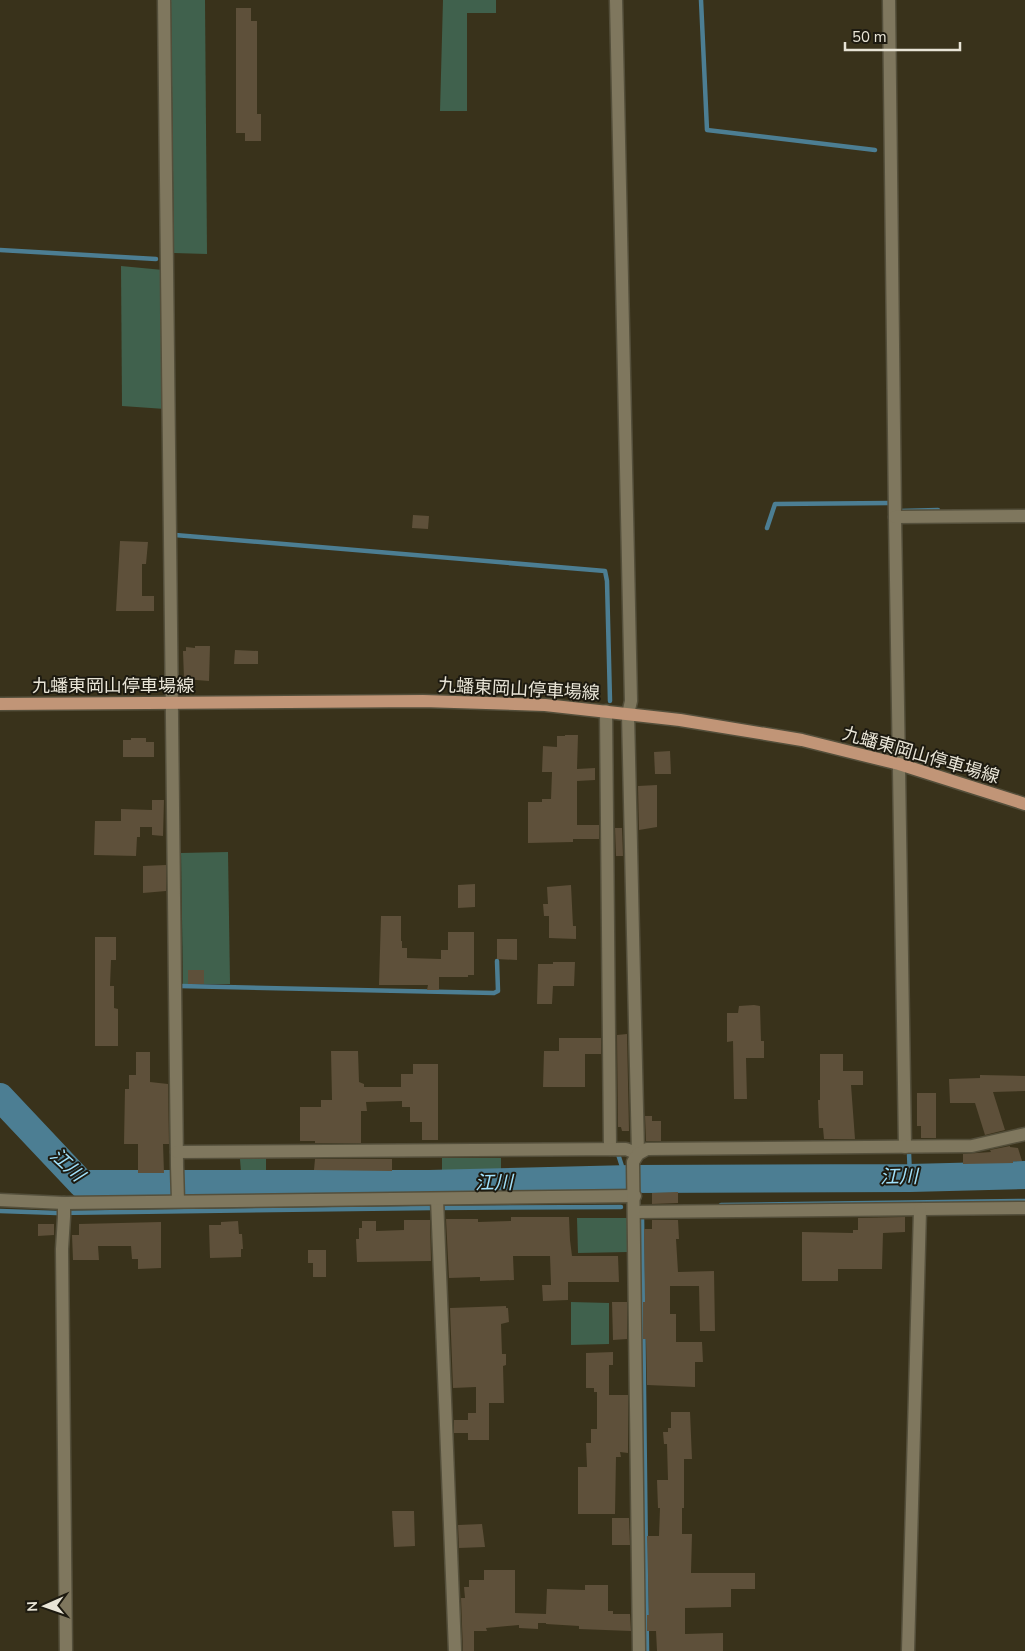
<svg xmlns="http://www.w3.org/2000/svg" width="1025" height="1651" viewBox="0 0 1025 1651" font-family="'Nunito Sans','Noto Sans JP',sans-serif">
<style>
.green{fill:#40614d}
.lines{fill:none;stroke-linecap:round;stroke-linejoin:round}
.stream{stroke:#4c7e93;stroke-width:4.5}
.river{stroke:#4c7e93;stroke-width:28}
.building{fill:#5e503a}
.minor-casing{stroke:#544f3b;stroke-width:15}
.major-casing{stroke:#544f3b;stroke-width:15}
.minor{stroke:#7f775e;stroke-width:12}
.major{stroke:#c19577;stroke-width:12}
.labels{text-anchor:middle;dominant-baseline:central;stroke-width:4;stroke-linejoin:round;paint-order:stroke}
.street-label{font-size:18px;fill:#e8e4d6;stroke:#1d1a10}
.water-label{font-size:19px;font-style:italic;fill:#a1e1fc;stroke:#1d1a10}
</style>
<rect width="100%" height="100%" fill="#39321b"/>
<g class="green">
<polygon points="171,0 205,0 207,254 174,253"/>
<polygon points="443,0 496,0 496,13 467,13 467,111 440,111"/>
<polygon points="121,266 163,270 165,409 122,406"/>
<polygon points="228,852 230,984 183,984 181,853"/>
<polygon points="266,1158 266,1172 241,1172 240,1159"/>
<rect x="442" y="1158" width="59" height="13"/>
<polygon points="577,1218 629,1218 628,1252 578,1253"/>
<polygon points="571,1302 609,1303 609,1344 571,1345"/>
</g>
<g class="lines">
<g class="stream">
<polyline points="701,0 707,130 875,150"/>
<polyline points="0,250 156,259"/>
<polyline points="900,511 938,510"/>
<polyline points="767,528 775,504 890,503"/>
<polyline points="175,535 605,571 607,581 610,701"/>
<polyline points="180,986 494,993 498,991 497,961"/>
<polyline points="909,1153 910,1178"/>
<polyline points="613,1154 618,1154 626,1179"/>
<polyline points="721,1205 1025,1201"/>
<polyline points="0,1211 57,1213 432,1208 621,1207"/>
<polyline points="642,1216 647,1651"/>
</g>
<polyline class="river" points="0,1097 82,1184 429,1184 631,1179 910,1178 1025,1175"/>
</g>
<g class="building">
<polygon points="236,8 251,8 251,21 257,21 257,114 261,114 261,141 245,141 245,133 236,133"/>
<polygon points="413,515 429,516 428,529 412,528"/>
<polygon points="120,541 148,542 146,564 142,564 142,596 154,596 154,611 116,611"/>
<polygon points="195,646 210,646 209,681 184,679 183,651 186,651 186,647 195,648"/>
<polygon points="235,650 258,651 258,664 234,664"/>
<polygon points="565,735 578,735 577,769 595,768 595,780 577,781 577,825 599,825 599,839 573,839 573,842 528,843 528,802 542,802 542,799 551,799 552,772 542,772 543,746 557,747 557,736 565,736"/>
<polygon points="131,738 146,738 146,742 154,742 154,757 123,757 123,740 131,740"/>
<polygon points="670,751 671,774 655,774 654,752"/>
<polygon points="657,785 657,827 639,830 638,786"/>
<polygon points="152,800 164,800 163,836 152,835 152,827 140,827 140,837 137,837 136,856 94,855 95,821 121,821 121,809 152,810"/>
<polygon points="615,828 622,828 623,856 616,856"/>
<polygon points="166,865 166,891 143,893 143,866"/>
<polygon points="475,884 475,907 458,908 458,885"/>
<polygon points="571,885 573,926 576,926 576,939 549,938 549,916 544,916 543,904 548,904 547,887"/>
<polygon points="381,916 401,916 401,941 402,941 402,948 407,948 407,958 441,959 441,950 448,950 448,932 474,932 474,975 468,975 468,977 439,977 439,990 427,990 428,985 379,985"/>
<polygon points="95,937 116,937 116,960 111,960 110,986 114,986 114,1008 118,1009 118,1046 95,1046"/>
<polygon points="497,939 517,939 517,960 497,959"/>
<polygon points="553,962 575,962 574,986 553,986 552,1004 537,1004 538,964 553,964"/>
<rect x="188" y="970" width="16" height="14"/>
<polygon points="754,1005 760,1006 761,1041 764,1041 764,1058 746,1058 747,1099 734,1099 733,1041 727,1042 727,1013 738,1013 739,1006"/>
<polygon points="627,1034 629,1131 622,1131 621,1127 618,1127 617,1035"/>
<polygon points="559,1038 601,1038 601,1054 585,1054 585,1087 543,1087 544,1051 559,1051"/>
<polygon points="331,1051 358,1051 359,1082 364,1084 364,1087 401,1087 401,1074 413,1074 413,1064 438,1064 438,1140 422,1140 422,1122 410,1122 410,1107 402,1107 402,1101 366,1102 367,1111 361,1111 361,1143 315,1143 315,1141 300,1141 300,1107 321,1107 321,1100 332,1100"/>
<polygon points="136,1052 150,1052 150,1082 168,1084 169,1144 163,1144 164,1173 138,1173 138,1144 124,1144 125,1089 129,1089 129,1075 136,1075"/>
<polygon points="820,1054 843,1054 843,1071 863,1071 863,1085 851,1085 855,1139 824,1139 823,1128 819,1128 818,1100 820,1100"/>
<polygon points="980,1075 1025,1076 1025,1091 993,1092 1005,1130 985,1135 975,1103 950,1103 949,1079 980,1078"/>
<polygon points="917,1093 936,1093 936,1138 921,1138 921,1126 917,1126"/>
<polygon points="645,1116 652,1116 652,1121 661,1121 661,1141 646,1141"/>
<polygon points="1010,1146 1010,1147 1018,1148 1022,1161 1013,1161 1013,1163 963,1164 963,1154 991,1152 990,1150"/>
<polygon points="315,1159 392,1159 392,1171 314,1170"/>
<polygon points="678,1192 678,1203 652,1204 652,1193"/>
<polygon points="511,1217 569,1217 570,1240 572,1256 618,1256 619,1282 568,1282 568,1300 543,1301 542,1285 551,1285 550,1256 513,1256 514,1280 480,1281 480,1277 449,1278 446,1219 478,1219 478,1222 511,1221"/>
<polygon points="905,1217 905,1232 883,1233 882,1269 838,1269 838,1281 802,1281 802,1232 853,1233 853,1230 858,1230 858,1218"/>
<polygon points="404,1220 430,1220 431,1261 357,1262 356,1239 359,1239 359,1228 362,1228 362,1221 376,1221 376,1231 404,1230"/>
<polygon points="652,1220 678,1220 679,1239 676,1239 678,1272 714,1271 715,1331 700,1331 699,1286 670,1286 670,1314 676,1314 676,1342 702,1342 703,1362 695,1362 695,1387 647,1385 646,1339 643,1339 643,1302 645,1302 644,1229 652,1229"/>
<polygon points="238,1221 239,1234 242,1234 243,1249 241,1249 241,1257 210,1258 209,1225 221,1225 221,1222"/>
<polygon points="161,1222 161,1268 138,1269 138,1259 132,1259 131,1246 98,1246 99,1260 73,1260 72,1235 79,1235 79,1224"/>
<polygon points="38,1224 54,1224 54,1235 38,1236"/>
<polygon points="308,1250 326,1250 326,1277 313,1277 313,1263 308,1263"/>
<polygon points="612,1302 627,1302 627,1339 613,1340"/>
<polygon points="506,1306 506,1308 508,1308 509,1322 501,1324 502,1354 506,1354 506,1365 503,1366 504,1403 489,1403 489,1440 468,1440 468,1433 454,1433 454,1420 468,1420 468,1413 476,1413 476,1387 453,1388 450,1308"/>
<polygon points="613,1352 613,1365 609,1365 609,1395 628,1395 628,1453 620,1452 621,1457 616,1457 615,1514 578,1514 578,1467 587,1467 586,1443 591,1443 591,1429 597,1429 597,1392 594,1392 594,1388 586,1388 586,1353"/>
<polygon points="671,1412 690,1412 692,1459 684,1459 684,1508 682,1508 682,1534 692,1534 691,1573 755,1573 755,1589 731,1589 731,1607 685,1608 685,1634 723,1633 723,1651 657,1651 656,1631 647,1631 647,1615 649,1615 647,1536 659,1536 660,1508 658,1508 657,1480 668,1480 667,1444 664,1444 663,1432 668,1432 668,1428 671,1428"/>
<polygon points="392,1511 414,1511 415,1546 394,1547"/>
<polygon points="612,1518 629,1518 630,1545 612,1545"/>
<polygon points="482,1524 485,1547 459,1548 458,1525"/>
<polygon points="484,1570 515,1570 515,1613 546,1614 547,1589 585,1590 585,1585 608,1585 608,1611 613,1611 613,1614 630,1614 631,1631 579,1629 579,1626 546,1624 546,1623 538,1623 538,1629 519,1628 519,1625 486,1628 487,1631 474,1631 474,1651 463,1651 461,1598 465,1598 464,1587 469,1587 469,1580 484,1580"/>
</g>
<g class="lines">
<g class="minor-casing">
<g id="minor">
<polyline points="164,0 177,1166 178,1201"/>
<polyline points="889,0 895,517 905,1147"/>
<polyline points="895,517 1025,516"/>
<polyline points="606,711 610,1149"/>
<polyline points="177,1152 626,1149 638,1154 628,714 631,701 616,0"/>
<polyline points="437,1199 455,1651"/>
<polyline points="0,1200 64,1203 635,1196"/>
<polyline points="64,1203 64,1217 62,1249 66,1651"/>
<polyline points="635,1212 1025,1208"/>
<polyline points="639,1651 633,1162 638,1154 647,1149 972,1146 1025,1134"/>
<polyline points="908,1651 920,1210"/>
</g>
</g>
<g class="major-casing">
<polyline id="major" points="0,704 423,701 545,705 680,720 802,740 899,764 1025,804"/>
</g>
<use href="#minor" class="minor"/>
<use href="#major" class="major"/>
</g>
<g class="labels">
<g class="street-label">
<text x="113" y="686">九蟠東岡山停車場線</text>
<text transform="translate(519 689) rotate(3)">九蟠東岡山停車場線</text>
<text transform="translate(921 755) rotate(16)">九蟠東岡山停車場線</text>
</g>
<g class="water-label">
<text transform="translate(67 1165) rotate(43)">江川</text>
<text transform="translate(899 1177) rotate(-1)">江川</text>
<text transform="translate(494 1183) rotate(-1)">江川</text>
</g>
</g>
<g transform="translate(45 1606) rotate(268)" stroke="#1d1a10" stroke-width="4" paint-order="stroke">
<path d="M0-4L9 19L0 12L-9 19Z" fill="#e8e4d6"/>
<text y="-8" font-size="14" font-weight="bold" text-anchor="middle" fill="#e8e4d6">N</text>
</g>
<path d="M845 42v8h115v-8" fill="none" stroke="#e8e4d6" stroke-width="2.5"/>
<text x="852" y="42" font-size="15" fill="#e8e4d6" stroke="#1d1a10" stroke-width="4" paint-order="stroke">50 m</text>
</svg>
